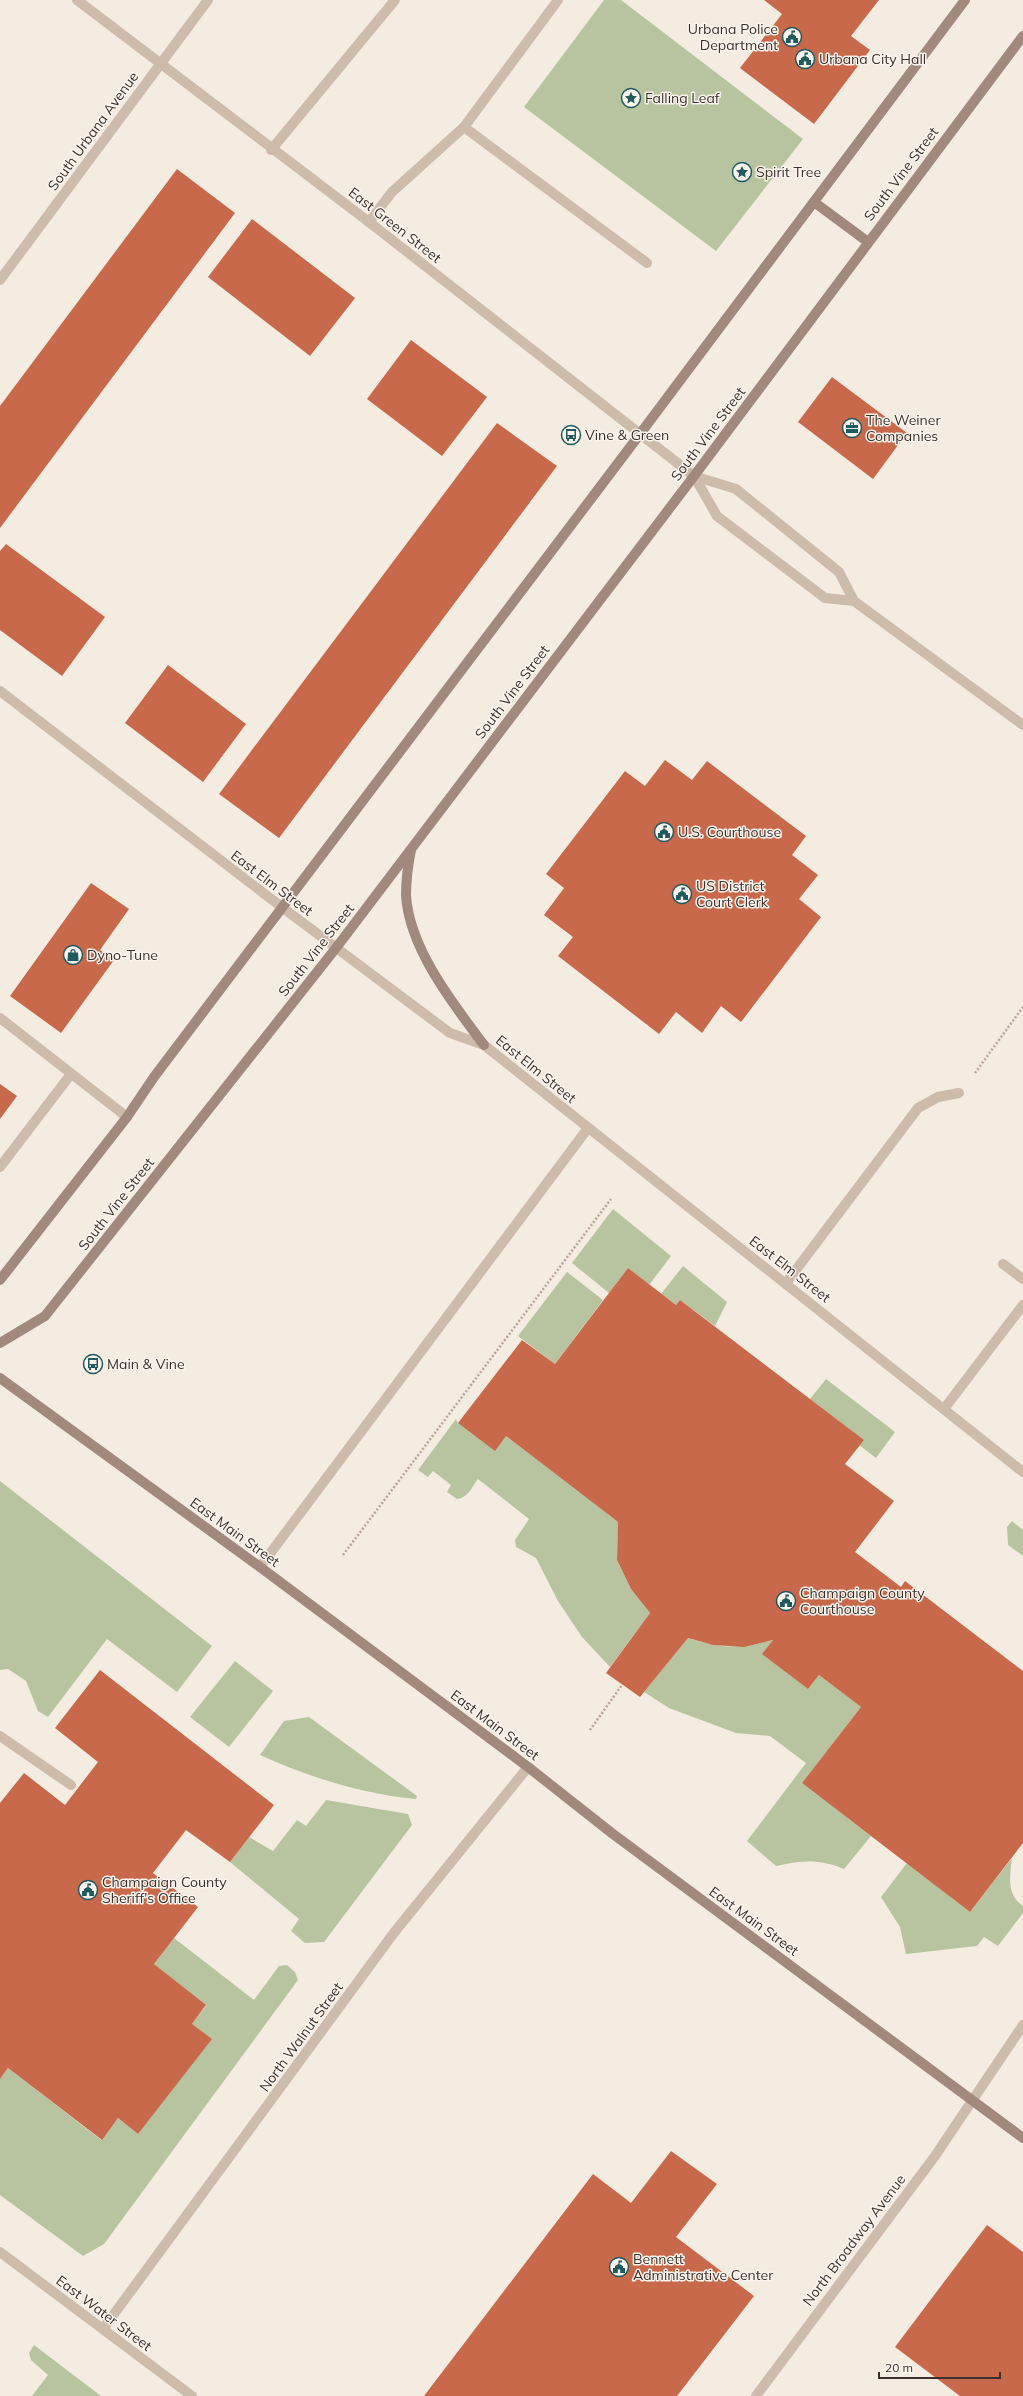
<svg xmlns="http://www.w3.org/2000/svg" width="1023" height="2396" viewBox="0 0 1023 2396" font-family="Mulish,sans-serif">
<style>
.green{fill:#b8c4a0}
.building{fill:#c8694b}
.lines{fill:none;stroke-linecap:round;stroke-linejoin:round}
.path{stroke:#b9a596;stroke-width:2.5;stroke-dasharray:2 2;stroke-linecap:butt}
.service{stroke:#cdbbac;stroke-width:10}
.minor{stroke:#cdbbac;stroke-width:10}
.tertiary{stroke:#cdbbac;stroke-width:10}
.secondary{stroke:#a18a7d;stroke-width:10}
.labels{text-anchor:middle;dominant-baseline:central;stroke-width:3;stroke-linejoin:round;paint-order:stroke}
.poi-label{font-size:14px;fill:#3b302b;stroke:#fbf5ee;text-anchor:start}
.street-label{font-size:14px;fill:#3b302b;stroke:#fbf5ee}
</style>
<rect width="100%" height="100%" fill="#f4ebe1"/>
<g class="green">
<polygon points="604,0 621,0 803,139 716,251 524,107"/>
<polygon points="613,1209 671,1256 649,1285 628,1268 609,1293 572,1263"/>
<polygon points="683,1266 727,1302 715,1326 680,1300 676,1305 661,1294"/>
<polygon points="567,1272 603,1300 555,1364 518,1336"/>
<polygon points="826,1379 895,1432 876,1458 859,1445 863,1440 810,1399"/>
<path d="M456,1419L458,1423L506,1436L618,1522L617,1560L631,1589L650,1613L610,1667L582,1637L558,1601L536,1558L516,1547L515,1540L529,1519L478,1479C472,1487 468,1498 457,1499L447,1492L451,1485L433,1471L428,1477L418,1470Z"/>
<polygon points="0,1481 212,1646 177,1692 107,1639 48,1717 38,1711 26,1681 8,1669 0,1670"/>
<polygon points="1012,1521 1023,1530 1023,1556 1008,1545 1007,1527"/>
<path d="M688,1638C724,1649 737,1649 773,1640L763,1654L808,1689L819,1675L861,1707L802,1783L871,1836L844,1869C821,1859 801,1860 776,1866L747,1841L806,1763L770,1736L736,1733L669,1708L644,1692Z"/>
<polygon points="235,1661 273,1691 229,1747 190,1717"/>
<path d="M309,1717L417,1796L416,1799C362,1794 309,1777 260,1755L284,1721Z"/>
<polygon points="326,1800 408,1814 412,1825 324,1942 305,1943 291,1931 299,1919 230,1862 249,1837 273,1851 297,1820 306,1826"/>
<path d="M1012,1858C1010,1875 1006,1895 1023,1906V1913L998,1946L984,1937L977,1946L906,1954L900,1927L881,1897L907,1863L970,1912Z"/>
<polygon points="174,1938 254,2000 279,1966 287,1965 295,1972 298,1980 104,2244 83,2256 0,2195 0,2079 8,2068 101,2140 118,2118 138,2134 192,2024 206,2006 154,1964"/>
<polygon points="34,2345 101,2396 32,2396 48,2375 31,2360 29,2353"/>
</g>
<g class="building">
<polygon points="764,0 879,0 851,36 870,50 814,124 740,68 782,14"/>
<polygon points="177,169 235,213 0,528 0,406"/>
<polygon points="252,219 355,298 310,356 208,277"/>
<polygon points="411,340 487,397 442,456 367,399"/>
<polygon points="832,377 907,433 873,479 798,422"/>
<polygon points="497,423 557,466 279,838 219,794"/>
<polygon points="6,544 105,617 62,676 0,630 0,551"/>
<polygon points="168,665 246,724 203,782 125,723"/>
<polygon points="665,760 692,780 707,761 806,836 792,855 818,875 799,899 821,917 741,1022 721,1006 702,1033 676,1012 659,1034 558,956 573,937 544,915 564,888 546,874 625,771 645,786"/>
<polygon points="91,883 129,909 100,950 114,960 61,1033 10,996"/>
<polygon points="0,1084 17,1096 0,1119"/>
<polygon points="628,1268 676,1305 680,1300 864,1440 845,1464 894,1501 855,1552 901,1587 905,1581 1023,1671 1023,1843 970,1912 802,1783 861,1707 819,1675 808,1689 762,1654 773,1640 744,1647 713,1645 688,1638 640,1697 606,1673 650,1613 631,1589 617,1560 618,1522 506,1436 495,1451 458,1423 522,1340 555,1364"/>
<polygon points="100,1670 274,1805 230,1862 186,1830 153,1873 198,1907 154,1964 206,2005 192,2024 212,2039 138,2134 118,2118 102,2140 8,2068 0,2079 0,1803 24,1773 65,1805 98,1762 55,1728"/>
<polygon points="671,2151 717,2184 676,2237 754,2296 677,2396 424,2396 593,2174 631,2203"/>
<polygon points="987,2225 1023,2252 1023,2396 960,2396 895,2347"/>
</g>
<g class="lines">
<g class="path">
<polyline points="975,1073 1023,1007"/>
<polyline points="343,1555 611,1199"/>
<polyline points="590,1730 622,1685"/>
</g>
<g class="service">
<polyline points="464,127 647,263"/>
<polyline points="271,150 395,0"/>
<polyline points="369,222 392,192 464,127 558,0"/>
<polyline points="694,476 736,489 839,572 854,601 1023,725"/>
<polyline points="694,476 717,516 825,598 854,601"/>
<polyline points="0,1018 127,1117"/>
<polyline points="0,1167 71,1074"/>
<polyline points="1003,1264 1023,1279"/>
<polyline points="786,1283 918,1108 938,1097 959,1093"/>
<polyline points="944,1409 1023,1305"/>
<polyline points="260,1567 588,1128"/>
<polyline points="0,1736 71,1785"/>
</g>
<g class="minor">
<polyline points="77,0 369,222 694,476"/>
<polyline points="0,280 208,0"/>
<polyline points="0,691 283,908"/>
<polyline points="0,2252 192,2396"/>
<polyline points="103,2329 393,1934 528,1767"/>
</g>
<g class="tertiary">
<polyline points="283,908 450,1033 484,1045 1023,1472"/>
<polyline points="756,2396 935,2156 1023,2025"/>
</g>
<g class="secondary">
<polyline points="814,202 868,242"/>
<path d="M411,850C408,865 406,880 406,895C409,948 453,1004 484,1045"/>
<polyline points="0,1280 127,1117 154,1077 640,434 965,0"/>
<polyline points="0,1343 45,1316 336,948 694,476 1023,36"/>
<polyline points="0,1378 260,1567 528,1767 613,1834 1023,2138"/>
</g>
</g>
<defs>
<g id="civic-ring" transform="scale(1)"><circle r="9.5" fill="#fbf5ee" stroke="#1f5a5e" stroke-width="1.5"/><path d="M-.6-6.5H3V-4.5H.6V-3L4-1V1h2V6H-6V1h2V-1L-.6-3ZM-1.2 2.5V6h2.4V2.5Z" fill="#1f5a5e"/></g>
<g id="sight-ring" transform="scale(1)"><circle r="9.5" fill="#fbf5ee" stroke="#1f5a5e" stroke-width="1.5"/><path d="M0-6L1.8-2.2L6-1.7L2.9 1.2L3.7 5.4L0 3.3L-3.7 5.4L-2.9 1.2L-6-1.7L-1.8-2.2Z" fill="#1f5a5e"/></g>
<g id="office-ring" transform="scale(1)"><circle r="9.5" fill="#fbf5ee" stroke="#1f5a5e" stroke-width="1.5"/><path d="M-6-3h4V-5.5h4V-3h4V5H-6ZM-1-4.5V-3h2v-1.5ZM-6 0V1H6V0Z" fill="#1f5a5e"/></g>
<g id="bus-ring" transform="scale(1)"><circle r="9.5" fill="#fbf5ee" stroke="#1f5a5e" stroke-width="1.5"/><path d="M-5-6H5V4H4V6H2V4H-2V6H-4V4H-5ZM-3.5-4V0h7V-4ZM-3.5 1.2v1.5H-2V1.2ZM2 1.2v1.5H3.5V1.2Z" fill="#1f5a5e"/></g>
<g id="shop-ring" transform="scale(1)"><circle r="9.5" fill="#fbf5ee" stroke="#1f5a5e" stroke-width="1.5"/><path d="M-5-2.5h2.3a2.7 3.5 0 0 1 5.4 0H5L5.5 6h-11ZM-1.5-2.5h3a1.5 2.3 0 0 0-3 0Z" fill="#1f5a5e"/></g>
</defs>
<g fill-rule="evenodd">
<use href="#civic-ring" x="792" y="37"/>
<use href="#civic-ring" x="805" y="59"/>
<use href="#sight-ring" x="631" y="98"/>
<use href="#sight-ring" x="742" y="172"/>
<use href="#office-ring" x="852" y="428"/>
<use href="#bus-ring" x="571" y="435"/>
<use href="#civic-ring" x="664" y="832"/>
<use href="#civic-ring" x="682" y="894"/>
<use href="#shop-ring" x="73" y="955"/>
<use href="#bus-ring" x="93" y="1364"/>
<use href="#civic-ring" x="786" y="1601"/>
<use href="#civic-ring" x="88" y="1890"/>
<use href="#civic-ring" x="619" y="2267"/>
</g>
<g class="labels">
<g class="poi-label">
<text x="778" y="29" text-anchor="end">Urbana Police<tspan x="778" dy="16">Department</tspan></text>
<text x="819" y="59">Urbana City Hall</text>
<text x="645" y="98">Falling Leaf</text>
<text x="756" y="172">Spirit Tree</text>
<text x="866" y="420">The Weiner<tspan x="866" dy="16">Companies</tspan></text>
<text x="585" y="435">Vine &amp; Green</text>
<text x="678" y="832">U.S. Courthouse</text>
<text x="696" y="886">US District<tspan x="696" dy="16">Court Clerk</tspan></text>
<text x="87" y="955">Dyno-Tune</text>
<text x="107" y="1364">Main &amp; Vine</text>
<text x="800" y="1593">Champaign County<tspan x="800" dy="16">Courthouse</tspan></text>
<text x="102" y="1882">Champaign County<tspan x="102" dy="16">Sheriff's Office</tspan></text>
<text x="633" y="2259">Bennett<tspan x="633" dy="16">Administrative Center</tspan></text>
</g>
<g class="street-label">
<text transform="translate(93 131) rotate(-54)">South Urbana Avenue</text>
<text transform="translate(901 174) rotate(-53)">South Vine Street</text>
<text transform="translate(395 225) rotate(38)">East Green Street</text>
<text transform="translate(708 434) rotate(-53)">South Vine Street</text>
<text transform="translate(512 692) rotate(-53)">South Vine Street</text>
<text transform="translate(272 883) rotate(37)">East Elm Street</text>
<text transform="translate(316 950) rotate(-52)">South Vine Street</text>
<text transform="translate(536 1069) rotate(39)">East Elm Street</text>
<text transform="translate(116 1204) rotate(-52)">South Vine Street</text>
<text transform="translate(790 1269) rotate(38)">East Elm Street</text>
<text transform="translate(235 1532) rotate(36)">East Main Street</text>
<text transform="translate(495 1725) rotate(37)">East Main Street</text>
<text transform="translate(754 1921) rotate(36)">East Main Street</text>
<text transform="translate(301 2037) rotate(-54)">North Walnut Street</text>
<text transform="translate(854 2240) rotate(-53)">North Broadway Avenue</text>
<text transform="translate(104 2313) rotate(37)">East Water Street</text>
</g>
</g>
<path d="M879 2372v6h121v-6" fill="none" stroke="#3b302b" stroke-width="2"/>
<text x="885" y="2372" font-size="12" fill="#3b302b" stroke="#fbf5ee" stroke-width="3" paint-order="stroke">20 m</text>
</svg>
